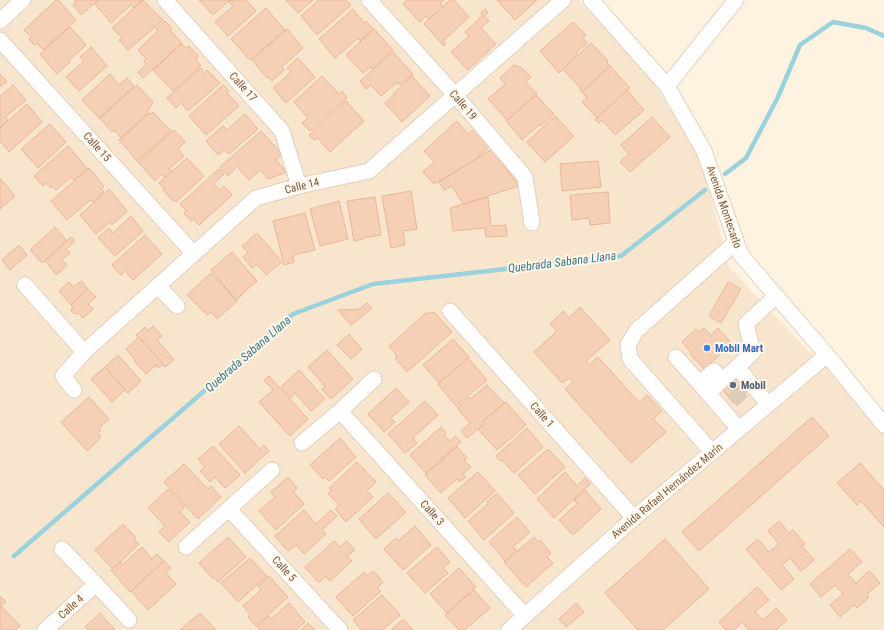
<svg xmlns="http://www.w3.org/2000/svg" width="884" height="630" viewBox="0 0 884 630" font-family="'Roboto Condensed',sans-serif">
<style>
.residential{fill:#f7e5ce}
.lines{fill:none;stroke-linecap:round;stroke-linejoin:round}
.stream{stroke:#99d1dc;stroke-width:4.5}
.building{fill:#f6d0b6;stroke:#ebb794}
.minor-tunnel{stroke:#dcccba;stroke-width:15;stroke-dasharray:15 8;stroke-linecap:butt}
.minor-casing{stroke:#e3cfbc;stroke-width:17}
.minor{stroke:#fff;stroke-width:15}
.shop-dot{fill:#3f7fe0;stroke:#fff7e9;stroke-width:1.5}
.service-dot{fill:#5c6f8a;stroke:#fff7e9;stroke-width:1.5}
.labels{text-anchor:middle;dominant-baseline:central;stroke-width:4;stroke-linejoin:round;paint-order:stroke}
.street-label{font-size:11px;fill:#785845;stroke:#fff7e9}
.shop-label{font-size:11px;font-weight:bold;fill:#366cbe;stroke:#fff7e9;text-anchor:start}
.service-label{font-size:11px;font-weight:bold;fill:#4e5e75;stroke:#fff7e9;text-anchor:start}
.water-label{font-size:12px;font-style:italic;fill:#3a7887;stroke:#fff7e9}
</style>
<rect width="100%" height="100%" fill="#fef3e1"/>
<polygon class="residential" points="0,0 579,0 653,82 701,159 729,267 811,354 834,362 884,425 884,630 0,630"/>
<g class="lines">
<g class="stream">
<polyline points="725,174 746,158 778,97 800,45 833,22 866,28 884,36"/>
<polyline points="14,556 293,314 373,284 621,256 705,190"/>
</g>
</g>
<g class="building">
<polygon points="56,0 58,0 76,20 43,50 37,43 34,45 29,39 31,37 24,30"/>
<polygon points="74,0 98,0 81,15 73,5 76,2"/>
<polygon points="99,0 142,0 134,8 131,5 111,23 95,4"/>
<polygon points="143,0 163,20 128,50 119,40 122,38 112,28"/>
<polygon points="199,0 230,0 213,15"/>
<polygon points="231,0 246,0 256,11 228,36 215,22 233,6 229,2"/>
<polygon points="286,0 313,0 298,13"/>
<polygon points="319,0 346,0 351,5 317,35 301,16"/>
<polygon points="407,0 444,0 440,4 443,7 429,19 426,16 420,22 403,4"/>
<polygon points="450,0 454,0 469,17 443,41 446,44 444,46 424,24"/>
<polygon points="497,0 537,0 515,20"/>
<polygon points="266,8 285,30 250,60 231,39"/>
<polygon points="353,9 364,23 366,21 373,29 360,41 358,38 335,58 319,39"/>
<polygon points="485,9 488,13 484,16 489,21 481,28 496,44 468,70 451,52 469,36 465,32 482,16 481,12"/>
<polygon points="165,21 172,28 170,30 182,43 143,78 138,72 147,64 144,61 146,59 138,50 158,31 156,29"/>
<polygon points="573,22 586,35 583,38 587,43 576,53 578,55 559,73 540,51"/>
<polygon points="70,27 86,45 69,60 70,62 57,74 40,54"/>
<polygon points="287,29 303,48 282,67 284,70 272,81 268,77 267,78 252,60"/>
<polygon points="374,29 393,50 372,69 370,67 363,73 346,55"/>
<polygon points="591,43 608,61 607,62 610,66 582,92 579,89 580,88 563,69"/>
<polygon points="182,44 186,48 189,46 198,56 196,60 201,66 173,91 153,70"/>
<polygon points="91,47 107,66 79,91 66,77 84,61 80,57"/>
<polygon points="393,52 413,74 400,85 398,82 381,96 371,85 366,89 360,81"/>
<polygon points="298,58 315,77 286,103 273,88 291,72 287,68"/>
<polygon points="514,65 522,68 531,77 526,82 537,94 507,120 488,99 505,84 500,78"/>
<polygon points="610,66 630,88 597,118 582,102 587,98 582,92"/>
<polygon points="201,68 204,73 207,70 220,83 188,111 181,103 176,108 167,98"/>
<polygon points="0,74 7,81 0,87"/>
<polygon points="110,74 119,85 127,78 134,86 99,118 82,100"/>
<polygon points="322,76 339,94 342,91 347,98 310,131 302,123 308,118 294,102"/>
<polygon points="412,76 430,96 402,122 385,103 394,95 393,94"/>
<polygon points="13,85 26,100 5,117 8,120 0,127 0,96"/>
<polygon points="137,85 153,102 147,112 148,113 121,138 114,130 112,132 100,118"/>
<polygon points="223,85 229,91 227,93 239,106 206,135 189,116"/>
<polygon points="627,90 644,110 615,135 602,120 599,123 595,120"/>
<polygon points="536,95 554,114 541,126 540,124 522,140 506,121"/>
<polygon points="346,101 364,121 330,152 317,138 314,140 309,135"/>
<polygon points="27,104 42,122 9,152 0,141 0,128"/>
<polygon points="153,112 171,131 137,161 119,140 150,113 151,114"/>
<polygon points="245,114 258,129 229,154 224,150 218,155 206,141 223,126 227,130"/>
<polygon points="555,116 574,136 545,162 527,142"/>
<polygon points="652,117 670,137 630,172 620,162 629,154 621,145"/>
<polygon points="457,121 468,134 474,129 490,146 473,161 434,184 423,172 434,162 424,151"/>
<polygon points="50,124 66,142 38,168 21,149"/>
<polygon points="174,130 185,142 178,149 184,156 169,169 172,171 165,178 162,174 155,181 138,162"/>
<polygon points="261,131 282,154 276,160 287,172 268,179 260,170 249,180 237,167 228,176 220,167"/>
<polygon points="68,146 87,168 74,180 71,177 56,190 52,186 51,188 46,183 43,186 34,176"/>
<polygon points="492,149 519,186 463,204 452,186 444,190 439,182"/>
<polygon points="187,158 204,176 176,202 174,200 173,201 163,190 164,188 159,183"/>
<polygon points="598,161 601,187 562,191 560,164"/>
<polygon points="89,168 104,186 101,189 104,192 93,202 90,200 67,220 51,201"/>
<polygon points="219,169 224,174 214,184 220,190 224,186 232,195 199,225 194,219 191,221 184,213 186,210 180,204"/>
<polygon points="0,178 15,196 0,209"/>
<polygon points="109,189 127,211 112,225 110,222 96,234 80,215"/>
<polygon points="411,191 417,229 403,231 405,245 391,248 382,196"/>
<polygon points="608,192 610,223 590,225 589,218 572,220 570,195"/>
<polygon points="375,197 381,235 363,238 363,239 354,241 347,201"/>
<polygon points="488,197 491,226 506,225 507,236 486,237 485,228 453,231 450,208"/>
<polygon points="339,201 348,239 320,246 310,209"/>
<polygon points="305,213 315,250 293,255 294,262 284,265 273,221"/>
<polygon points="131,216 143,231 115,256 98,238 109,228 113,233"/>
<polygon points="55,227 67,241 42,263 30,250"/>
<polygon points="257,233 282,262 266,275 257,264 252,268 243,257 248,253 242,246"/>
<polygon points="145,235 162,254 133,280 125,271 121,275 112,265"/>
<polygon points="71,237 75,241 66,249 70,253 62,260 67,265 57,275 45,261"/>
<polygon points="19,245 27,255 10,270 2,260"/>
<polygon points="232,252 257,281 242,294 242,295 236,300 211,270"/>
<polygon points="211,273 237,301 217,319 211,312 207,315 187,295"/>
<polygon points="81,281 88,289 71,305 59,291 69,282 73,287"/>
<polygon points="728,282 741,289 721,323 709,316"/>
<polygon points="88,289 96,297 88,304 93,309 83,318 78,313 75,314 71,311 73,307 71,305"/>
<polygon points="367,303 372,308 351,325 338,310 360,309"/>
<polygon points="580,307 610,340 586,361 589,365 598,357 639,402 647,395 662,411 653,419 666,432 631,463 565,389 573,382 569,378 562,383 534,352 557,331 550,324 563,311 569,318"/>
<polygon points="426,313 435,313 452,332 407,372 395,358 397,356 389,346"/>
<polygon points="153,326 162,336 157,340 174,360 165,367 136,335 145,327 148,331"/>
<polygon points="704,328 711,335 718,328 732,344 704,369 690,354 691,352 682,342 696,329 699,332"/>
<polygon points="349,334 362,349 351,359 337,345"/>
<polygon points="139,337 163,364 158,368 156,365 146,374 134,361 135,360 126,349"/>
<polygon points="453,339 469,357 439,383 423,365"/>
<polygon points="327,350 353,379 331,399 322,389 325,386 308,367"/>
<polygon points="118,355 141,381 128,393 105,367"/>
<polygon points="468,358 487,380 456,406 438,384"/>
<polygon points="105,367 125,390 112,402 91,379"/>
<polygon points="299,370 325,399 311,411 295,393 291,398 281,387"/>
<polygon points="269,376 308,419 290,436 259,402 273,390 264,380"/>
<polygon points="736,379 747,391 733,403 723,390"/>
<polygon points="487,385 504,403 482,422 484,424 467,438 461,431 470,423 457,408 469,397 470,399"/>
<polygon points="396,388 409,402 391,418 395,422 384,432 368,414"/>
<polygon points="89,397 109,419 99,428 101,430 98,433 101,437 87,451 61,422"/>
<polygon points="425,401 438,415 413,438 417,443 405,453 388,434"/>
<polygon points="506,402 526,425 497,450 478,429 484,424 482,422"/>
<polygon points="812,417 829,436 699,551 682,532"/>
<polygon points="239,426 260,449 264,445 269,451 245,473 219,444"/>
<polygon points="441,427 446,433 444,435 450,441 455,436 461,442 426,473 410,455"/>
<polygon points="527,428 543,447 514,473 502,460 500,461 496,456"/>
<polygon points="340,438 356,457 329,481 325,477 323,479 310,465"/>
<polygon points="213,446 240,475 225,488 215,477 210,482 200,471 205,467 198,459"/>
<polygon points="457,447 467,458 464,460 471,467 463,474 466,477 459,482 457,479 441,493 425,475"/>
<polygon points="548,449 565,467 535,494 518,475"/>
<polygon points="357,462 376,482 367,491 373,497 346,522 335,509 339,505 328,494 331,491 329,488"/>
<polygon points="860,463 884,490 884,527 861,501 857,505 837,483"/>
<polygon points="184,464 208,489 211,486 221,497 198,519 164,482"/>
<polygon points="478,472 495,491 465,518 448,498"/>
<polygon points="565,472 577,486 585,478 590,484 554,518 537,499"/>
<polygon points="288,477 297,488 293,491 304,504 276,530 259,511 275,497 271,492"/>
<polygon points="168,489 185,507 180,512 190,522 169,542 159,532 165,526 148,508"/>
<polygon points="585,490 601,509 573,535 559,520 577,504 574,500"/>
<polygon points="388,493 406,512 376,539 359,519"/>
<polygon points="497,493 514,513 484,540 468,521 488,504 487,502"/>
<polygon points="304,510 316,524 331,510 337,516 322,530 326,534 304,554 296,545 288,551 275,536"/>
<polygon points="517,517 530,532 513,547 517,551 505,561 489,542"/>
<polygon points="779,521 789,533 793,530 805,544 802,546 814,560 801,571 790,558 782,565 794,579 781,590 746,549 758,539 769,552 779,544 768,531"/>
<polygon points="123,524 136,538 134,540 139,544 113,569 95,550"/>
<polygon points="415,526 431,545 403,570 384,549 396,538 398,541"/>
<polygon points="228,537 246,557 218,582 214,577 212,578 199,563"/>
<polygon points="534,537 538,542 540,540 551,553 547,557 553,563 526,587 504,562"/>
<polygon points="665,539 709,589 663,630 638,630 605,593"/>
<polygon points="334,541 340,547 347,541 355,550 347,556 352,561 330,581 326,576 319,583 305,567"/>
<polygon points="142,547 152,559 157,554 164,561 130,592 111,570 120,562 122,565"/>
<polygon points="437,547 450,562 443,568 448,573 425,593 407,573"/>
<polygon points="850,549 862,562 848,574 856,583 869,571 880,583 867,594 869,597 857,608 854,605 840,617 830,605 843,594 835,585 821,597 810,584"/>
<polygon points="250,558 267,576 238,602 221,583"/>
<polygon points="164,561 171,568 166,573 176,584 148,610 131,591"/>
<polygon points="459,568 476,587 447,613 430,594"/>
<polygon points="373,571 383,582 377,588 381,591 353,616 336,597 364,572 367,576"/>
<polygon points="269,576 288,597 256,626 248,617 250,614 243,606 261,590 258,586"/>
<polygon points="757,587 769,600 755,612 763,620 776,608 787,620 776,630 749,630 742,622 734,630 726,630 719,622"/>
<polygon points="474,590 490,608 465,630 459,630 445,615"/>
<polygon points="382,595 400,615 383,630 361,630 353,620"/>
<polygon points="0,596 6,602 1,606 20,626 15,630 0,630"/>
<polygon points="289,603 305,622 296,630 260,630 257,627 269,616 271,619"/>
<polygon points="576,603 584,612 566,627 559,619"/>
<polygon points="100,613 115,630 88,630 85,627"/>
<polygon points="200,613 216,630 180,630"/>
<polygon points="403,619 413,630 391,630"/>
<polygon points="308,623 315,630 301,630"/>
</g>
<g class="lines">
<polyline class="minor-tunnel" points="732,401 745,389"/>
<g class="minor-casing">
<g id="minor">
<polyline points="165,0 282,131 299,186"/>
<polyline points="369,0 456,96 525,177 532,223"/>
<polyline points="591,0 667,86 704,151 741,255 827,355 884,425"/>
<polyline points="0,21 23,0"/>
<polyline points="0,40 194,254"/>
<polyline points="667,86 736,0"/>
<polyline points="25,285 84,352"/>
<polyline points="158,286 177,306"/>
<polyline points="450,311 634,518"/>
<polyline points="676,357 708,393"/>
<polyline points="737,367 708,393 739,429"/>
<polyline points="700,383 714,371 722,380"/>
<polyline points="74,390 63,376 84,352 256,198 299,186 369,171 563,0"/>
<polyline points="768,404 737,367 753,352 746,324 776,296"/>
<polyline points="340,411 525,616"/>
<polyline points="302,443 340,411 374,379"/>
<polyline points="712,452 630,359 628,345 636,331 736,242"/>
<polyline points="229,509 340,630"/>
<polyline points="186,547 272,470"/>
<polyline points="62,549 96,584 129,620"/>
<polyline points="45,630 96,584"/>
<polyline points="509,630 634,518 827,355"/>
</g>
</g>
<use href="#minor" class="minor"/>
</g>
<circle class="shop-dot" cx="707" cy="348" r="4"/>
<circle class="service-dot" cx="733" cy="385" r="4"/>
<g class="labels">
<g class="street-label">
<text transform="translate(243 87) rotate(48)">Calle 17</text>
<text transform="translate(463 105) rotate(49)">Calle 19</text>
<text transform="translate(97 147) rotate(48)">Calle 15</text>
<text transform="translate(302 186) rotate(-14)">Calle 14</text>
<text transform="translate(724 207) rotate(71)">Avenida Montecarlo</text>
<text transform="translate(542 415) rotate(48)">Calle 1</text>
<text transform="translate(667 491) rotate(-40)">Avenida Rafael Hernández Marín</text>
<text transform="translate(432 513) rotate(48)">Calle 3</text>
<text transform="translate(284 569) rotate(48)">Calle 5</text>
<text transform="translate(71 607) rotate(-42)">Calle 4</text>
</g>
<g class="shop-label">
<text x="715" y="348">Mobil Mart</text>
</g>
<g class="service-label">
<text x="741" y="385">Mobil</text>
</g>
<g class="water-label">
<text transform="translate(562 262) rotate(-7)">Quebrada Sabana Llana</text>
<text transform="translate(248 354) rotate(-41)">Quebrada Sabana Llana</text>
</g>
</g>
</svg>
